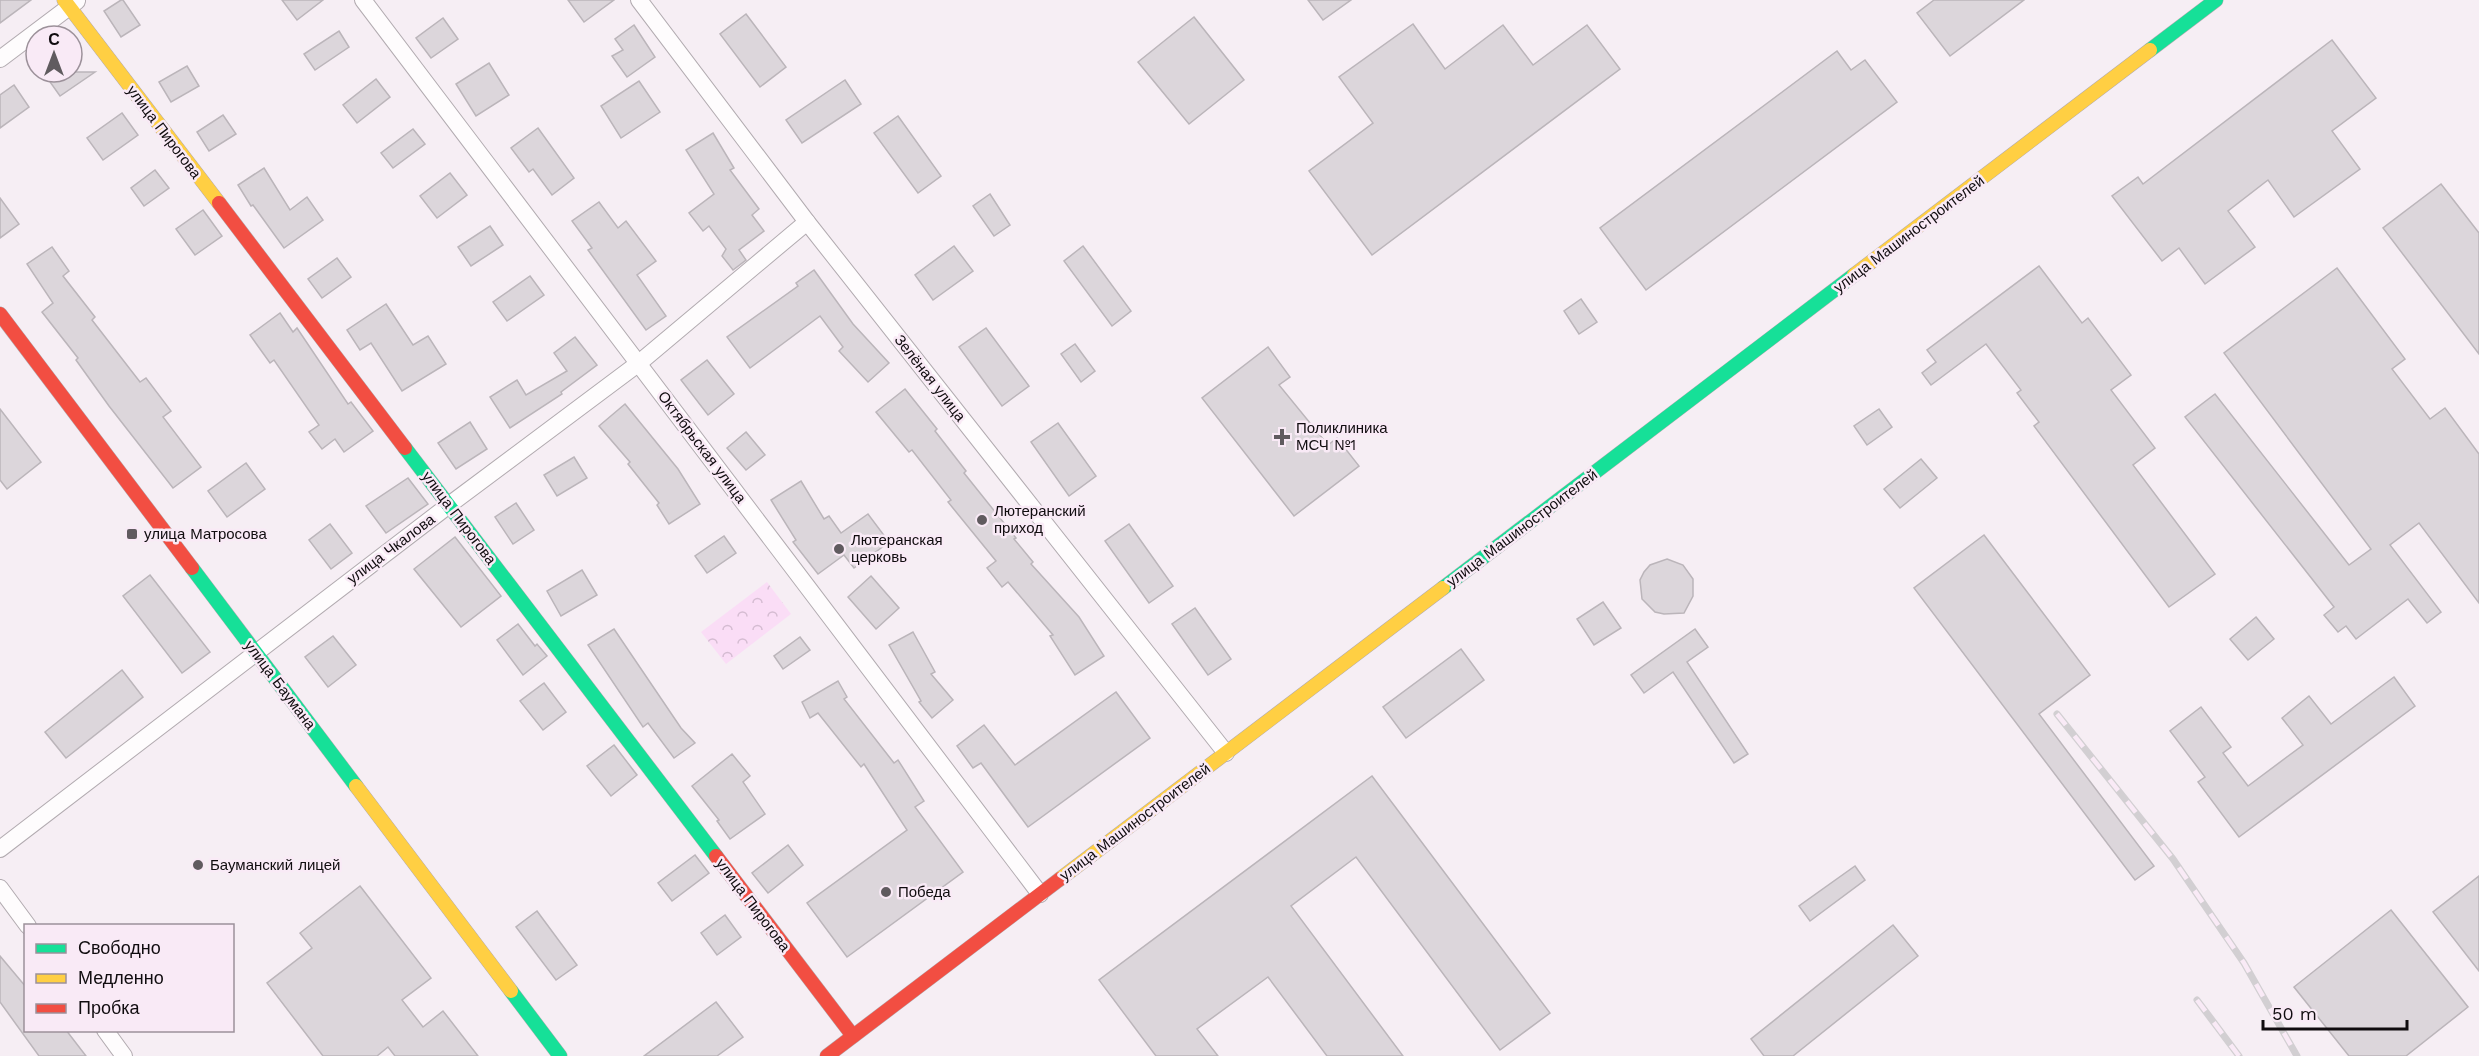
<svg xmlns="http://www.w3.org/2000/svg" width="2479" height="1056" viewBox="0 0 2479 1056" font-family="'Work Sans',sans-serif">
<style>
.forest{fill:url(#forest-crowns)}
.building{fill:#dcd6db;stroke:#bbb5ba;stroke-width:1.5}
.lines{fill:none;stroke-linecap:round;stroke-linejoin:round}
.street-casing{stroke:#b2abb0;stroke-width:18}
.fast-casing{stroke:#b2abb0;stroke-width:15}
.slow-casing{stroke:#b2abb0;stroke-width:15}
.jam-casing{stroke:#b2abb0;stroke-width:15}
.street{stroke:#fefcfd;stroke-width:16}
.fast{stroke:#16e098;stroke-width:14}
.slow{stroke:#ffcf43;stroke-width:14}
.jam{stroke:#f24e42;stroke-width:14}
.rail-casing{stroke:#d2cfd2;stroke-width:7}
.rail{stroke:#f9eaf6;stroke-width:4.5;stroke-dasharray:14;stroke-linecap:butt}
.poi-dot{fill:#605b5f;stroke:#f9eaf6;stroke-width:2}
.labels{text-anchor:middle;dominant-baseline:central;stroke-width:5;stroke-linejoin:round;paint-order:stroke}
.street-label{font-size:15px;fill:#100c0f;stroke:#f9eaf6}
.poi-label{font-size:15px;fill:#100c0f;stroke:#f9eaf6;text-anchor:start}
</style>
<defs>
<pattern id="forest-crowns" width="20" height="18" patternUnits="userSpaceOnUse" patternTransform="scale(1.5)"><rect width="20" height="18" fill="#faddf6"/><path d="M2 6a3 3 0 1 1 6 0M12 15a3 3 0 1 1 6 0" fill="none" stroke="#d5bcd2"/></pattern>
</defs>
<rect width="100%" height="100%" fill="#f6eef4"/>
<polygon class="forest" points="767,582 791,614 726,664 701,632"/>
<g class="building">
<polygon points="0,0 31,0 0,23"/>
<polygon points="121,0 123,0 140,25 121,37 104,11"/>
<polygon points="282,0 323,0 297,20"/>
<polygon points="568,0 614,0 584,22"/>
<polygon points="1308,0 1351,0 1323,20"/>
<polygon points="1934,0 2024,0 1950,56 1917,13"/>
<polygon points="746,14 786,67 760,87 720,34"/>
<polygon points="1194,17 1244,80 1189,124 1138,62"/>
<polygon points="443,18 458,39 431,58 416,38"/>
<polygon points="1413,24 1445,69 1503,25 1533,65 1587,25 1620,69 1372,255 1309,171 1373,123 1339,77"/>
<polygon points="634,25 655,57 627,77 612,56 623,50 615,39"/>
<polygon points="339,31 349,47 315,70 304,54"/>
<polygon points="2332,40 2376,98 2332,131 2360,169 2294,217 2268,180 2228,211 2255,247 2205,284 2179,248 2162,261 2112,196 2138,177 2143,184"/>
<polygon points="1837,51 1851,70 1865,60 1897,102 1646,290 1600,228"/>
<polygon points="489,63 509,95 476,116 456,84"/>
<polygon points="187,66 199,86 171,102 159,82"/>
<polygon points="43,72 95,72 60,96"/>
<polygon points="376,79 390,97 357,123 343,105"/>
<polygon points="845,80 861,104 802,143 786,120"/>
<polygon points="639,81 660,112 621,138 601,106"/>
<polygon points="14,85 29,107 0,128 0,95"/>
<polygon points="122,113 138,135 103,160 87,138"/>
<polygon points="223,115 236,134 209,151 197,132"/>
<polygon points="898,116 941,176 918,193 874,133"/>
<polygon points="538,128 574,178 552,195 533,169 529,172 511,148"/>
<polygon points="413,129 425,144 393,168 381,153"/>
<polygon points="713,133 734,168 730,170 759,209 752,215 764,231 739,250 746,260 733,270 722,256 726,249 709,226 703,231 689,213 714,194 686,150"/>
<polygon points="264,168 290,210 307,197 323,220 284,248 253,205 251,206 238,185"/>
<polygon points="155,170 169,188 144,206 131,188"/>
<polygon points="450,173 467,195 437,218 420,196"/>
<polygon points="2441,184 2479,233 2479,354 2383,228"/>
<polygon points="990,194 1010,225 994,236 973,206"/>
<polygon points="0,198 19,224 0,238"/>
<polygon points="599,202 618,228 626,221 656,261 637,275 666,316 646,330 588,250 592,248 572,221"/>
<polygon points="203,210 222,236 195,255 176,229"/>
<polygon points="490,226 503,245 471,266 458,247"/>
<polygon points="954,246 973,271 933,300 915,275"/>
<polygon points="1083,246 1131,311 1112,326 1064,261"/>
<polygon points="52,247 69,271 63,276 95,317 92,320 140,382 146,378 171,411 163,417 201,467 173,488 109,406 76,360 78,358 42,312 53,303 27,264"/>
<polygon points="337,258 351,277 322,298 308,279"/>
<polygon points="2039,266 2082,323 2088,318 2131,375 2111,390 2155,448 2133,465 2215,574 2169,607 2034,426 2039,422 2017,393 2021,390 1986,344 1931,385 1922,373 1936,362 1927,350"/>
<polygon points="2337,268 2405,359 2392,369 2430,419 2445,408 2479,454 2479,603 2419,523 2390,545 2441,612 2427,623 2408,599 2356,639 2346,626 2338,632 2324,615 2334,607 2185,417 2215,394 2349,565 2371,549 2224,353"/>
<polygon points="814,270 853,324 889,363 868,382 839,351 843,347 820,316 750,368 727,337 798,286 796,283"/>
<polygon points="530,276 544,295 507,321 493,302"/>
<polygon points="1581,299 1597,322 1579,334 1564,311"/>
<polygon points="386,304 413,345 428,336 446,364 402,391 371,343 360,350 347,330"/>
<polygon points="280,313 293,332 297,328 348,404 351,402 373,431 344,452 335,439 322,449 309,432 319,425 274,360 270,363 250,335"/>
<polygon points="986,328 1029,386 1002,406 959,347"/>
<polygon points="575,337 597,365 561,392 562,394 510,428 490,397 517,380 526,395 567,371 554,353"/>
<polygon points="1075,344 1095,371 1081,382 1061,354"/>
<polygon points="1268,347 1290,377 1279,385 1328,445 1337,438 1359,466 1294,516 1202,398"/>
<polygon points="707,360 734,394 708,415 681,380"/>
<polygon points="905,389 937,429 935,431 966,471 964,473 1016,538 1014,539 1033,562 1031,564 1079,617 1104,656 1075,675 1050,636 1053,635 1008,582 1002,587 987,568 996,561 948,502 951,500 912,450 909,452 876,412"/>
<polygon points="625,404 678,469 700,504 669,524 657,505 659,503 628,464 630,462 599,426"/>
<polygon points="0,409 41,462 7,489 0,480"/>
<polygon points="1879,409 1892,427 1867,445 1854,426"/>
<polygon points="470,422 487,449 456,469 438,443"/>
<polygon points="1058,423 1096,476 1069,496 1031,442"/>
<polygon points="746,432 765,455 746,470 727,448"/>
<polygon points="574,457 587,478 557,496 544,475"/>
<polygon points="1921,459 1937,478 1900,508 1884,489"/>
<polygon points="246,463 265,489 227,517 208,491"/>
<polygon points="408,478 428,504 386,533 366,506"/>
<polygon points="801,481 824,519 829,516 841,533 868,514 889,542 854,568 844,555 818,574 793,542 796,540 771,500"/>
<polygon points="516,503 534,530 513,544 495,517"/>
<polygon points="330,524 352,553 331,569 309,540"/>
<polygon points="1129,524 1173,586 1149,603 1105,541"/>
<polygon points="1984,535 2090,675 2039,714 2154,866 2135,880 1914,588"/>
<polygon points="724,536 736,553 707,573 695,556"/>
<polygon points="455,537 501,596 461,627 414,569"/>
<polygon points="1667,559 1683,565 1693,579 1693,596 1684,613 1664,614 1655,612 1642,599 1640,580 1644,572 1650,565"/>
<polygon points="582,570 597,595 561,616 547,591"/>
<polygon points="150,575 210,652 182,673 123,596"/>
<polygon points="871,576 899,608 876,629 848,597"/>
<polygon points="1603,602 1621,628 1594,645 1577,619"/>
<polygon points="1195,608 1231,659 1208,675 1172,624"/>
<polygon points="2256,617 2274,639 2248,660 2230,639"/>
<polygon points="518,624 535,646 537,644 547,656 523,675 497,640"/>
<polygon points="614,629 681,728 695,743 674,758 648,723 643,727 588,645"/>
<polygon points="1695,629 1708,647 1687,662 1748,754 1734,763 1673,672 1644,693 1631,675"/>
<polygon points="913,632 935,672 931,674 953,700 932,718 919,702 921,701 889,645"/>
<polygon points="333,636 356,665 328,687 305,657"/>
<polygon points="800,637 810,650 783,669 774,656"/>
<polygon points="1461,649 1484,680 1406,738 1383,707"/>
<polygon points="122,670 143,697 66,758 45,732"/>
<polygon points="2394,677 2415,706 2239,837 2198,782 2205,777 2170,731 2201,707 2231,747 2223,753 2248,786 2303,745 2282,718 2309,696 2331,724"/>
<polygon points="838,681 847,697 844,699 894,763 898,760 924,801 915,807 963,872 847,957 807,903 907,830 864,764 861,767 818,713 810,718 802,702"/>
<polygon points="544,683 566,712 543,730 520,701"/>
<polygon points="1116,692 1150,738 1028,827 981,763 973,768 957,746 984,725 1015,765"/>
<polygon points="614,745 637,775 611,796 587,766"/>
<polygon points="732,754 750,776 743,782 765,814 730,839 717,821 719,820 692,786"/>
<polygon points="1372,776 1550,1013 1500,1050 1356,857 1291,906 1403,1056 1327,1056 1268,977 1197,1029 1218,1056 1156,1056 1099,980"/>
<polygon points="788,845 803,865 768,893 752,873"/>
<polygon points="695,855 709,873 672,901 658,883"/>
<polygon points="1855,866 1865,880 1810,921 1799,906"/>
<polygon points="2479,876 2479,971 2433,912"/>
<polygon points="360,886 431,978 402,1000 423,1027 443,1011 478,1056 395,1056 388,1047 377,1056 323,1056 267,983 312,948 300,933"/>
<polygon points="2391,910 2468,1007 2406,1056 2349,1056 2294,987"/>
<polygon points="537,911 577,965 556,980 516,927"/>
<polygon points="725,915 741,937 717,955 701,933"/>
<polygon points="1893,925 1918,956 1793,1056 1764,1056 1751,1039"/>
<polygon points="0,956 26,987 26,1030 66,1030 86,1056 39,1056 0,1002"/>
<polygon points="716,1002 743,1037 717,1056 644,1056"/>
</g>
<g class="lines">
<g class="street-casing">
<g id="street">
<polyline points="363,0 1040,894"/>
<polyline points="639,0 807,222 1226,753"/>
<polyline points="0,59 77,1"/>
<polyline points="0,849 449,505 639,363 807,222"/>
<polyline points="0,888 28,926"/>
<polyline points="105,1030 124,1056"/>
</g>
</g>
<g class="fast-casing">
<g id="fast">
<polyline points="2150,50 2216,0"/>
<polyline points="405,448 716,856"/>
<polyline points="192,568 356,786"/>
<polyline points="1443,588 1854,275"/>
<polyline points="511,991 560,1056"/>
</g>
</g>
<g class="slow-casing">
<g id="slow">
<polyline points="64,0 219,203"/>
<polyline points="1854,275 2150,50"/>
<polyline points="356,786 511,991"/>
<polyline points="1060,879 1443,588"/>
</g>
</g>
<g class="jam-casing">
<g id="jam">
<polyline points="219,203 405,448"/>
<polyline points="0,314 192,568"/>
<polyline points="716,856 853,1036"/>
<polyline points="827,1056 1060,879"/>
</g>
</g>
<use href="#street" class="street"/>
<use href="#fast" class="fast"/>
<use href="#slow" class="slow"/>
<use href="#jam" class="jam"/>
<g class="rail-casing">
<g id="rail">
<polyline points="2057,714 2173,859 2244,963 2297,1056"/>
<polyline points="2197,1000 2239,1056"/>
</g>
</g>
<use href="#rail" class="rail"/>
</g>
<g class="poi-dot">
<path d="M1279 428h6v6h6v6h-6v6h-6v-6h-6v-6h6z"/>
<circle cx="982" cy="520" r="6"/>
<rect x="126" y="528" width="12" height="12" rx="3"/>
<circle cx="839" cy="549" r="6"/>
<circle cx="198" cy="865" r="6"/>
<circle cx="886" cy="892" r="6"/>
</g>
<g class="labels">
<g class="street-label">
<text transform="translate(164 132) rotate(53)">улица Пирогова</text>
<text transform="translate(1909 234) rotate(-37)">улица Машиностроителей</text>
<text transform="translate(930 378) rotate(52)">Зелёная улица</text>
<text transform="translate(702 447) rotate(53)">Октябрьская улица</text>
<text transform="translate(459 518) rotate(53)">улица Пирогова</text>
<text transform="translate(1522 528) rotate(-37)">улица Машиностроителей</text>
<text transform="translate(391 549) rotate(-37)">улица Чкалова</text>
<text transform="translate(280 685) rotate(53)">улица Баумана</text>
<text transform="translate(1135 822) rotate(-37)">улица Машиностроителей</text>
<text transform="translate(753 905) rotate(53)">улица Пирогова</text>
</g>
<g class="poi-label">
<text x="1296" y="428">Поликлиника<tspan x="1296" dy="17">МСЧ №1</tspan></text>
<text x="994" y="511">Лютеранский<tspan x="994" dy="17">приход</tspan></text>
<text x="144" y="534">улица Матросова</text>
<text x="851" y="540">Лютеранская<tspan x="851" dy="17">церковь</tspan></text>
<text x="210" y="865">Бауманский лицей</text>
<text x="898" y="892">Победа</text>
</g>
</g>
<rect x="24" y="924" width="210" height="108" fill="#f9eaf6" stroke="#9c919a" stroke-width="1.5"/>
<rect x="36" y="944" width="30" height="9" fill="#16e098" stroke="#9c919a" stroke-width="1.5"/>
<text x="78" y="954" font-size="18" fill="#100c0f">Свободно</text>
<rect x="36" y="974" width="30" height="9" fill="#ffcf43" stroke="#9c919a" stroke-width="1.5"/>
<text x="78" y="984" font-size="18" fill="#100c0f">Медленно</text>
<rect x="36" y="1004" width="30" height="9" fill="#f24e42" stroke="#9c919a" stroke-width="1.5"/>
<text x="78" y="1014" font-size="18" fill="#100c0f">Пробка</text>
<g transform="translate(54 54)"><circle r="28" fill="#f9eaf6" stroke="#9c919a" stroke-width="1.5"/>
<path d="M0-4.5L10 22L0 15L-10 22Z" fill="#605b5f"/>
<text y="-9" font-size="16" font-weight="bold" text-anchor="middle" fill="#100c0f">С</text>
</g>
<path d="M2263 1020v9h144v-9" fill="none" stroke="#100c0f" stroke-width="3"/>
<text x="2272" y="1020" font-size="18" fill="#100c0f" stroke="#f9eaf6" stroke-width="4.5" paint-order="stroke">50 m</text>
</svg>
